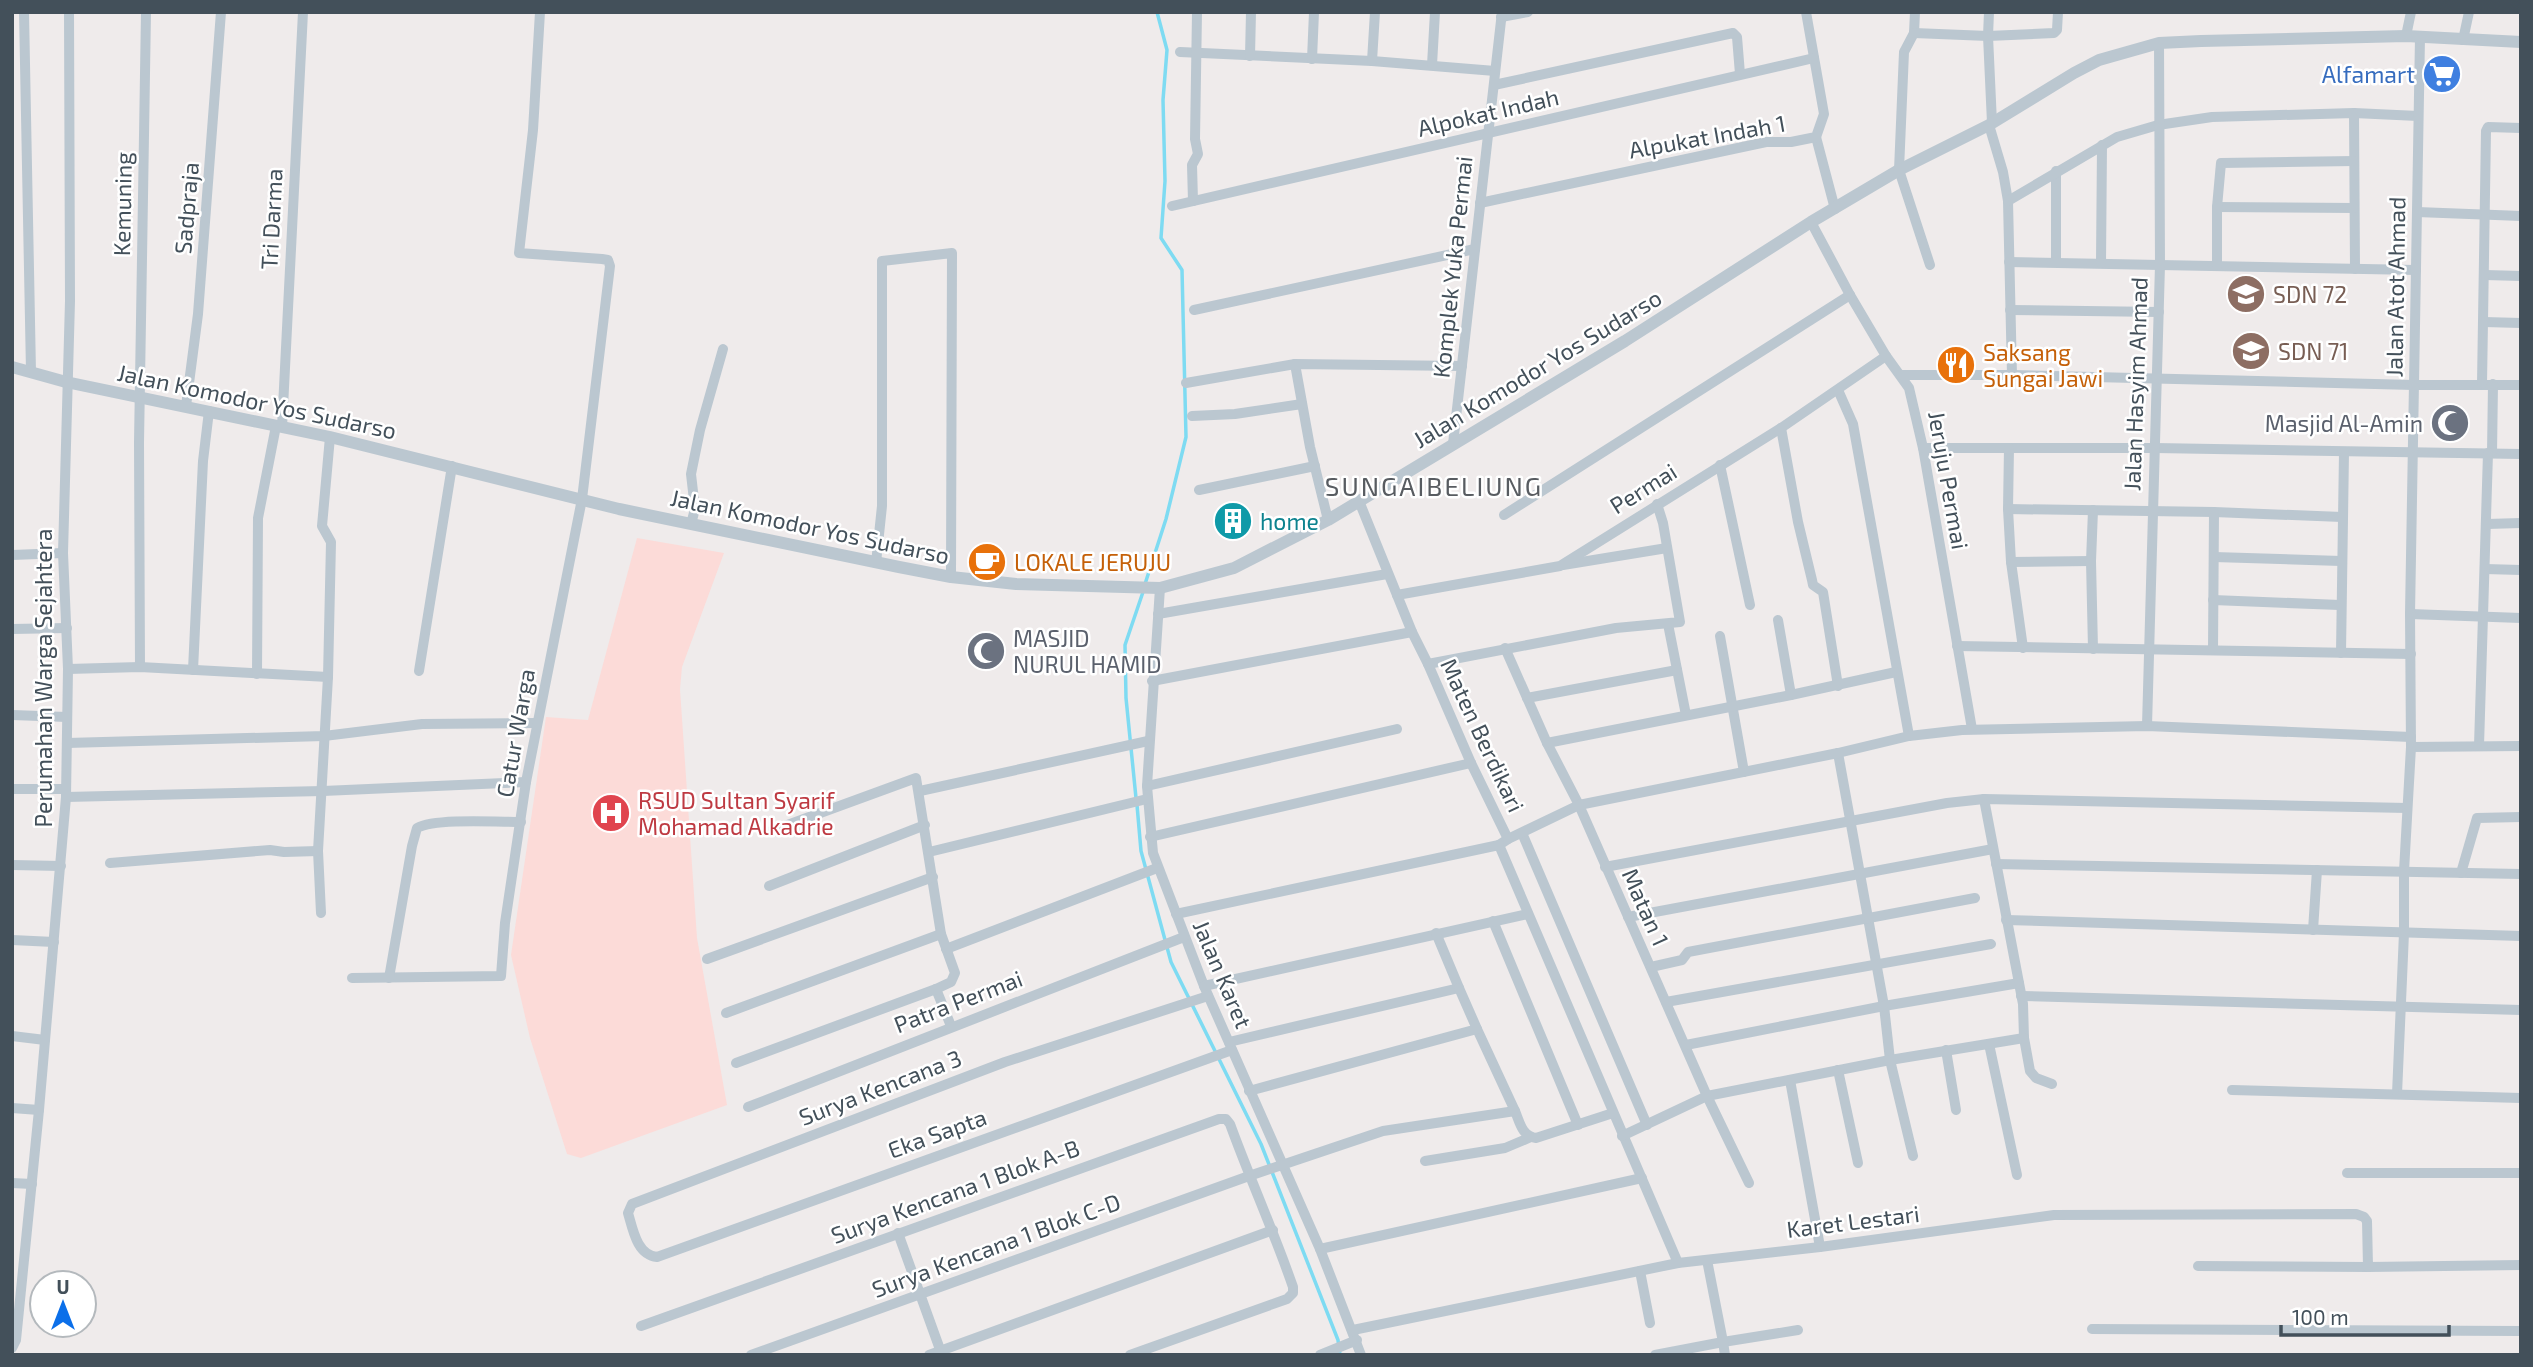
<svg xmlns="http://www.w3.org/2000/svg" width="2533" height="1367" viewBox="0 0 2533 1367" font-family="'Exo 2',sans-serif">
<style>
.medical{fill:#fcdbd8}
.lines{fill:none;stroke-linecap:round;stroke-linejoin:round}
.stream{stroke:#7edbf2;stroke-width:3.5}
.minor{stroke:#bbc7d0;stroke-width:10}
.tertiary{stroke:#bbc7d0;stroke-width:12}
.labels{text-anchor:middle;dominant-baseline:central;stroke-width:5;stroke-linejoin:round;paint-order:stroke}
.shop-label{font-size:23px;fill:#366cbe;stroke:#fff;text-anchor:end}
.street-label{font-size:23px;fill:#43505a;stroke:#fff}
.education-label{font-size:23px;fill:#785e54;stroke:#fff;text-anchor:start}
.food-label{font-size:23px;fill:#c56008;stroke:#fff;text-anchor:start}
.worship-label{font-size:23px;fill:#5b616d;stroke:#fff;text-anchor:end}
.culture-label{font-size:23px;fill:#0d838f;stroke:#fff;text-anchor:start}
.health-label{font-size:23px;fill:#be3a42;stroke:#fff;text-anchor:start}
.quarter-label{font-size:26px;letter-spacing:2px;fill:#585c61;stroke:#fff}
</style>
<rect width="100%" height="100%" fill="#efebeb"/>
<polygon class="medical" points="637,538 724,553 682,667 680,689 697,938 727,1105 581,1158 567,1154 530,1038 511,955 546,717 588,720"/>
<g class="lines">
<g class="stream">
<polyline points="1145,584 1166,519 1186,437 1182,270 1161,238 1165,181 1163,100 1167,50 1157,12"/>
<polyline points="1136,798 1126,698 1125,645 1143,592"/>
<polyline points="1137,805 1141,851 1171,962 1261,1144 1338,1340 1340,1355"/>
</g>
<g class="minor">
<polyline points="24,12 31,372"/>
<polyline points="1915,12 1914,33 1904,52 1899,170 1930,265"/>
<polyline points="1989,12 1988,36 1992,123"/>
<polyline points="1501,17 1528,12"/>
<polyline points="1914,33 1988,36 2054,33 2057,30 2058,12"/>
<polyline points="2406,36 2411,12"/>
<polyline points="2463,40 2469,12"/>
<polyline points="1180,52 1372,61 1495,71"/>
<polyline points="1250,56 1251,12"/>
<polyline points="1312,59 1314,12"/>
<polyline points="1372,61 1375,12"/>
<polyline points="1432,65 1435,12"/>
<polyline points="1494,85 1733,33 1737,37 1740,74"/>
<polyline points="2354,113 2355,269"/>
<polyline points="1989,125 2003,172 2008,201 2012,375"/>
<polyline points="1816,137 1835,209"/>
<polyline points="2056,171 2056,262"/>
<polyline points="1193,201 1192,165 1198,154 1195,139 1197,12"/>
<polyline points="2008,201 2117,137 2158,125 2212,117 2354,113 2418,116"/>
<polyline points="1480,203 1766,142 1791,142 1816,137 1824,114 1806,12"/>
<polyline points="1172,206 1814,58"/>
<polyline points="2217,207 2354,208"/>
<polyline points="2417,212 2521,216"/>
<polyline points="1811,222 1850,295 1886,356 1909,388 1923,448 1972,729"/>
<polyline points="2009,262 2416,270"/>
<polyline points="2101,263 2102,145"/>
<polyline points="2217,266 2217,207 2221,163 2354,161"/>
<polyline points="2485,275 2521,276"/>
<polyline points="1194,310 1475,249"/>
<polyline points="2010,310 2159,312"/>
<polyline points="2484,322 2521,323"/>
<polyline points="1295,364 1310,447 1328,520"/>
<polyline points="1901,375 2012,375 2414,385 2521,385"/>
<polyline points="1186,383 1295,364 1462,366"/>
<polyline points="2482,384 2486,131 2488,127 2521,128"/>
<polyline points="1838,390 1853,424 1909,736"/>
<polyline points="186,406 198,314 221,12"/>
<polyline points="1192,416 1235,414 1302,404"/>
<polyline points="282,427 303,12"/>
<polyline points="1781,428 1798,522 1812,580 1813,585 1823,592 1838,686"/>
<polyline points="1453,444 1502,12"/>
<polyline points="1923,448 2155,448 2521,454"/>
<polyline points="2009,448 2008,509 2011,562 2023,648"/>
<polyline points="2492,453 2493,384"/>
<polyline points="1720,465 1750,605"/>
<polyline points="1199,490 1315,466"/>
<polyline points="1359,501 1412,632 1428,664 1471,763 1508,839 1499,845 1678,1263"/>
<polyline points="2008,509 2214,512 2342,517"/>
<polyline points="2093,510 2091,561 2093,649"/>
<polyline points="1504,515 1850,295"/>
<polyline points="691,524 695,509 691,474 700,430 723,349"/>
<polyline points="2487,524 2521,523"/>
<polyline points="12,555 63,553"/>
<polyline points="2214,557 2341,561"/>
<polyline points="2011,562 2091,561"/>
<polyline points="876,563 882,506 882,261 952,253 951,577"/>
<polyline points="1563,565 1667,548"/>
<polyline points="2485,569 2521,570"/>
<polyline points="1160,588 1147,786 1153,853 1204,986 1320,1249 1361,1355"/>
<polyline points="1397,595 1560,566 1781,428 1886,356"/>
<polyline points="2213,600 2340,605"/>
<polyline points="1158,614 1387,574"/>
<polyline points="2410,614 2521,618"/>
<polyline points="1778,620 1791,695"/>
<polyline points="1668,624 1686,715"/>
<polyline points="12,629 67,628"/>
<polyline points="1720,636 1744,772"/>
<polyline points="1957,646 2411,654"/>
<polyline points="1505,648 1547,743 1579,805 1707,1096 1749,1183"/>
<polyline points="2213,649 2214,512"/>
<polyline points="2341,653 2344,452"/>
<polyline points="1428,664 1616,628 1680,622 1663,523 1657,504"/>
<polyline points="140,667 139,443 146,12"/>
<polyline points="68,669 140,667 328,677 318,851 321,913"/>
<polyline points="193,670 203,461 209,411"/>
<polyline points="419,671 452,466"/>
<polyline points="257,674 258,518 276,426"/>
<polyline points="328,677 331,542 322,526 330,437"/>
<polyline points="1152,681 1412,632"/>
<polyline points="1527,698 1677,670"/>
<polyline points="12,715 67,717"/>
<polyline points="2147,726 2160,265 2159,43"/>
<polyline points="67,743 324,736 422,724 537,723"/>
<polyline points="1547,743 1791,695 1896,672"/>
<polyline points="2479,746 2488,453"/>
<polyline points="2411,747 2521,746"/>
<polyline points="1838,753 1884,1006 1890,1060 1913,1156"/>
<polyline points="1147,786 1397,729"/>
<polyline points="12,789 66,789"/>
<polyline points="920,791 1148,741"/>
<polyline points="66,797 323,791 526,782"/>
<polyline points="1984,799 2023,1004 2024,1038 2030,1071 2036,1078 2052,1084"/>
<polyline points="771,831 916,778 941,934"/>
<polyline points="1522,833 1647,1125"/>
<polyline points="1150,837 1471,763"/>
<polyline points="1508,839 1579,805 1838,753 1909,736 1962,730 2147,726 2411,737"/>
<polyline points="929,852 1147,799"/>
<polyline points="110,863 270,850 284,852 318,851"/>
<polyline points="1996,864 2521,874"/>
<polyline points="12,865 61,866"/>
<polyline points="1605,867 1947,803 1984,799 2407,808"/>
<polyline points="2461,873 2477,818 2521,817"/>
<polyline points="769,886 925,825"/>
<polyline points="1176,914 1499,845"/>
<polyline points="1628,917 1993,849"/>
<polyline points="2006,920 2521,936"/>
<polyline points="1493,921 1578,1125"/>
<polyline points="2313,930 2317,870"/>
<polyline points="12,940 54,942"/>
<polyline points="946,949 1157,868"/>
<polyline points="707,959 933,877"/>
<polyline points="1651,967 1682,960 1688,952 1975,898"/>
<polyline points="352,978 501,976 505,923 526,782 582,499 610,266 608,260 602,259 519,253 533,130 540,12"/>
<path d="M389,978L412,846L417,828C435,818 498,822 521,822"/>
<polyline points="1204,986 1528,914"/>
<polyline points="936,989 951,1026"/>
<path d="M1208,996L1005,1062L632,1204L628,1213C633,1230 637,1255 657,1257L1232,1050"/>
<polyline points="2021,996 2521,1010"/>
<polyline points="1666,1002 1991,944"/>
<polyline points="726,1013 941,934 955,973 951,982 936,989 736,1063"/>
<polyline points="1477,1029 1515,1111"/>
<polyline points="12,1036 45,1040"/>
<polyline points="1229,1042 1459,988 1436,933"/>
<polyline points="1989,1044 2017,1175"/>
<polyline points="1686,1045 1884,1006 2019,983"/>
<polyline points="1946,1050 1956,1110"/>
<polyline points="1838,1070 1858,1163"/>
<polyline points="1790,1080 1820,1247"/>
<polyline points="2232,1090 2521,1098"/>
<polyline points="1249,1091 1477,1029 1459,988"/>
<polyline points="2397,1094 2404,933 2404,871 2411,747 2410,614 2420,37"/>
<polyline points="748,1107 1184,937"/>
<polyline points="12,1108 39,1110"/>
<polyline points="1622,1136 1707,1096 1890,1060 2024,1038"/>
<polyline points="1425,1161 1505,1148 1531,1137"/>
<polyline points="2347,1173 2521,1173"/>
<polyline points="12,1183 32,1184"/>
<polyline points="898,1233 942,1355"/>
<polyline points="1320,1249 1642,1178"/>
<polyline points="1707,1260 1723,1342 1798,1330"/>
<polyline points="2198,1266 2368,1267"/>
<polyline points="1640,1271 1650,1323"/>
<path d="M641,1326L1219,1119H1226L1230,1124C1250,1179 1274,1232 1293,1287V1293L1287,1299L1130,1355"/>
<polyline points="2092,1329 2521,1331"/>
<polyline points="1353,1330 1678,1263 1820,1247 2054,1215 2356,1214 2364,1217 2367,1221 2368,1267 2521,1265"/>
<polyline points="12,1348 16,1340 39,1110 66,797 68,669 63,553 70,301 69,12"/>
<path d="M751,1355L1249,1176L1383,1131L1515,1111C1520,1123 1522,1136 1536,1138L1613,1113"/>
<polyline points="929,1355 1273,1230"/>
<polyline points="1320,1355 1357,1340"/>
<polyline points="1655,1355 1723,1342 1725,1355"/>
</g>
<polyline class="tertiary" points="12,367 66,382 330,437 619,509 899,567 951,577 1016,584 1160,588 1234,568 1328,520 1625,341 1811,222 1899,170 1989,125 2074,73 2099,60 2159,43 2201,41 2406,36 2521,42"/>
</g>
<defs>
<g id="supermarket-disc" transform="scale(2.0125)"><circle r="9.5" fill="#3f7fe0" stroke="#fff"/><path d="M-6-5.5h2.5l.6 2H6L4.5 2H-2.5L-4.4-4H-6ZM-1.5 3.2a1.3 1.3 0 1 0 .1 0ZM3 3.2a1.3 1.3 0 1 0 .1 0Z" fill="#fff"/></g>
<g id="school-disc" transform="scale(2.0125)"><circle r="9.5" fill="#8d6e63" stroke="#fff"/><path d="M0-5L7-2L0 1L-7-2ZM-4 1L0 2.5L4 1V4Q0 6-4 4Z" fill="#fff"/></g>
<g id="restaurant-disc" transform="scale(2.0125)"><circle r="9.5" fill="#e8710a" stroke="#fff"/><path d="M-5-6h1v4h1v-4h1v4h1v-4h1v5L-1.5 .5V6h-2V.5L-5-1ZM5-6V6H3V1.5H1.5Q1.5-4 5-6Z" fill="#fff"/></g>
<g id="mosque-disc" transform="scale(2.0125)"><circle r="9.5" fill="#6b7280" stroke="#fff"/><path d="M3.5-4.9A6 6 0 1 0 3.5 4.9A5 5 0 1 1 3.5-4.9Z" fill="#fff"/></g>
<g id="building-disc" transform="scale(2.0125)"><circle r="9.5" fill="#0f9aa8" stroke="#fff"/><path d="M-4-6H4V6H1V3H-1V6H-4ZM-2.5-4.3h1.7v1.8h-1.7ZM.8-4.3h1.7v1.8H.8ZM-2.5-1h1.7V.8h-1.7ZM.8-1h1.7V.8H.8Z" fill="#fff"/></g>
<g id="cafe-disc" transform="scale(2.0125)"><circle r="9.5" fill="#e8710a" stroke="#fff"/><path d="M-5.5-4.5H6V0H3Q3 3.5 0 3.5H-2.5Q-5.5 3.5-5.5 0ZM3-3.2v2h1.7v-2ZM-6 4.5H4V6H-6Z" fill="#fff"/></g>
<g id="hospital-disc" transform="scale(2.0125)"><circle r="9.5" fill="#e0444e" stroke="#fff"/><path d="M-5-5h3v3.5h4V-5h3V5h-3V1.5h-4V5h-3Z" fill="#fff"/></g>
</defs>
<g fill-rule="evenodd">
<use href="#supermarket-disc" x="2442" y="74"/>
<use href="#school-disc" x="2246" y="294"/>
<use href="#school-disc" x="2251" y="351"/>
<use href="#restaurant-disc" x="1956" y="365"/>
<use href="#mosque-disc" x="2450" y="423"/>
<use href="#building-disc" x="1233" y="521"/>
<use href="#cafe-disc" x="987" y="562"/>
<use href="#mosque-disc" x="986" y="651"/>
<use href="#hospital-disc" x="611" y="813"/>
</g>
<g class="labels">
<g class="shop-label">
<text x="2415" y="74">Alfamart</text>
</g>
<g class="street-label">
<text transform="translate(1488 112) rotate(-13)">Alpokat Indah</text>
<text transform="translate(1707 136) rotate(-10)">Alpukat Indah 1</text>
<text transform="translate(122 204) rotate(-89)">Kemuning</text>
<text transform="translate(186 208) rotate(-85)">Sadpraja</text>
<text transform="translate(271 219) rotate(-87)">Tri Darma</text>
<text transform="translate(1452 267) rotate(-84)">Komplek Yuka Permai</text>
<text transform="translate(2395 287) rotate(-89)">Jalan Atot Ahmad</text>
<text transform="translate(1537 368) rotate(-31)">Jalan Komodor Yos Sudarso</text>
<text transform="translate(2135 384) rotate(-88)">Jalan Hasyim Ahmad</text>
<text transform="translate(257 401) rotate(12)">Jalan Komodor Yos Sudarso</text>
<text transform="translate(1949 480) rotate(80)">Jeruju Permai</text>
<text transform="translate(1643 488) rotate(-32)">Permai</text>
<text transform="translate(810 526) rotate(12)">Jalan Komodor Yos Sudarso</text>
<text transform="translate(43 678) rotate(-90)">Perumahan Warga Sejahtera</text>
<text transform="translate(515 733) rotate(-80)">Catur Warga</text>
<text transform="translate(1483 735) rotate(65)">Maten Berdikari</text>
<text transform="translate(1646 907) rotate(66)">Matan 1</text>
<text transform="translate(1223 974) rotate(67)">Jalan Karet</text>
<text transform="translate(958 1001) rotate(-21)">Patra Permai</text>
<text transform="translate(880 1087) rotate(-21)">Surya Kencana 3</text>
<text transform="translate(937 1133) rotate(-20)">Eka Sapta</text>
<text transform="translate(955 1191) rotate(-20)">Surya Kencana 1 Blok A-B</text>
<text transform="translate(1853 1221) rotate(-7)">Karet Lestari</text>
<text transform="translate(996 1245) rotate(-20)">Surya Kencana 1 Blok C-D</text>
</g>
<g class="education-label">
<text x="2273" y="294">SDN 72</text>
<text x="2278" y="351">SDN 71</text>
</g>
<g class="food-label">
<text x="1983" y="352">Saksang<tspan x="1983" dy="26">Sungai Jawi</tspan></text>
<text x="1014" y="562">LOKALE JERUJU</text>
</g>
<g class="worship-label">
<text x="2423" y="423">Masjid Al-Amin</text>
<text x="1013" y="638" text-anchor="start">MASJID<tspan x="1013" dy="26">NURUL HAMID</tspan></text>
</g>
<g class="culture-label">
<text x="1260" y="521">home</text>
</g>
<g class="health-label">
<text x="638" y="800">RSUD Sultan Syarif<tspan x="638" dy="26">Mohamad Alkadrie</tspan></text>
</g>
<g class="quarter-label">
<text x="1434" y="485">SUNGAIBELIUNG</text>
</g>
</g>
<rect width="2533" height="1367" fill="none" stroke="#43505a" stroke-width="28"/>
<g transform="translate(63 1304)"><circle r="33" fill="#ffffff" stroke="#b4b9bd" stroke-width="2"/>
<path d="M0-5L12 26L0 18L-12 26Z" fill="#0b6fe9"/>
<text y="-10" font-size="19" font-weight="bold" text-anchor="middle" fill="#43505a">U</text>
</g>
<path d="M2281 1325v10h168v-10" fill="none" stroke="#43505a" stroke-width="3.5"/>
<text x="2292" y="1325" font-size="21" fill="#43505a" stroke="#ffffff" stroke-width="5" paint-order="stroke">100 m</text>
</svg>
